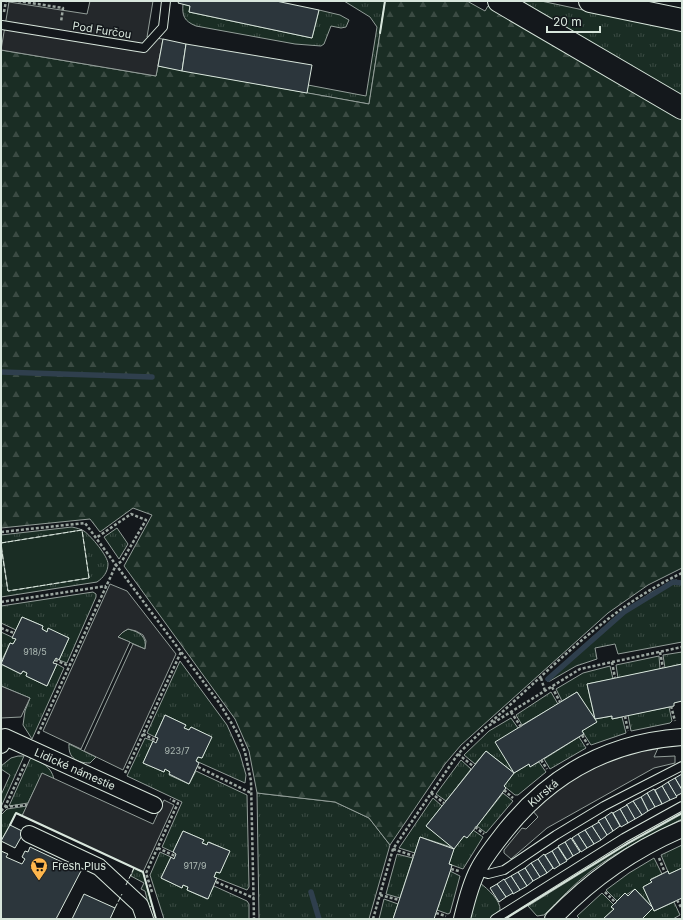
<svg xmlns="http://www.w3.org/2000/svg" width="683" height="920" viewBox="0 0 683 920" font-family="Inter,sans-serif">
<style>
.grass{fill:url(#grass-tufts);stroke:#939e99}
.forest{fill:url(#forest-firs);stroke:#939e99}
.pitch{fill:#1a2d24;stroke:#939e99}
.parking{fill:#24282b;stroke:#939e99}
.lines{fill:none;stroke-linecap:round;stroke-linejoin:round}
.stream{stroke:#2f3f4d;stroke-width:5.5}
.building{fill:#2c363c;stroke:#d8e6dc}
.service-casing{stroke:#d8e6dc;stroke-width:10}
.minor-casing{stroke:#d8e6dc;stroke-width:18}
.trunk-casing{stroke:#d8e6dc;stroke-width:24}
.path{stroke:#9da8a2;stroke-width:2.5;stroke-dasharray:3 2;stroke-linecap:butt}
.service{stroke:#14181c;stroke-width:8}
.minor{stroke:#14181c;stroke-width:16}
.trunk{stroke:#14181c;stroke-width:22}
.fence{stroke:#d8e6dc;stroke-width:1;stroke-dasharray:5 2;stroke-linecap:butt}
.wall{stroke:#d8e6dc;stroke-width:2}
.labels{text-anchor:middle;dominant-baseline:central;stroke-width:3;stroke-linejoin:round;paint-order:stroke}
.number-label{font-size:9px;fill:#adbab4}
.street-label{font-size:11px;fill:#d8e6dc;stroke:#14181c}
.poi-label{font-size:11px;fill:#d8e6dc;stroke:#14181c;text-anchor:start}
</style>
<defs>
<pattern id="grass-tufts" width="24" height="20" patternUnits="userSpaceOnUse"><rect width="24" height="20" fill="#1a2d24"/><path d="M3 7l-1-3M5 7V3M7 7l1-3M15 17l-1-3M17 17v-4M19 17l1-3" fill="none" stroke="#3b4b43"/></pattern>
<pattern id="forest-firs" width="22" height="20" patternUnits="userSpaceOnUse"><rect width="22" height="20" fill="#1a2d24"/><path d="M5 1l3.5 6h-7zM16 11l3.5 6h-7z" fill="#3b4b43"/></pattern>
</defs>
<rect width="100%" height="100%" fill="#14181c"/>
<g class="grass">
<polygon points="344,1 385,1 369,104 307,93 308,85 366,96 377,27 370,17"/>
<polygon points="517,1 541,1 682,31 682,96"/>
<path d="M183,4L190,6L189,12L312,38L319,10L340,15L349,20L346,27L341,28L331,26L324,44L321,46L295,44L196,26C184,21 182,16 183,4Z"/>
<path d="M72,527C76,528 81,529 84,531C91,536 108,556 108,564C108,572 103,578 97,582L1,597V546L8,591L89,578L82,530L1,543V535Z"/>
<polygon points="117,528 128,544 119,559 104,537"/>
<polygon points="676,580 682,582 682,642 618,654 615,644 595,648 597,659 576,666 550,681 547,681 547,678 613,619 652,592"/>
<polygon points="93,592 96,594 96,597 67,663 59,660 69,638 48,629 47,632 42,629 43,626 22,617 16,630 1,623 1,606"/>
<path d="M128,629C140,632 147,637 145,649L118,637L123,632Z"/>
<polygon points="1,632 16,639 13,644 10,643 1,662"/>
<polygon points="682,652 682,664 665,668 663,655"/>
<polygon points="659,656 660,669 618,678 616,665"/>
<polygon points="180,661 227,725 240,754 246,775 245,783 196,761 198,757 202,758 211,737 191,727 189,730 184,728 186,725 165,715 155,737 147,733"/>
<polygon points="1,664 21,674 23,671 27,673 26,676 47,686 57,664 64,668 32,739 23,725 25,711 30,698 1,686"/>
<polygon points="610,666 613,679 587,684 595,719 612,716 612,719 622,717 626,733 591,745 582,731 596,722 577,692 562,701 556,689 583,673"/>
<polygon points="551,692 558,704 522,725 516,715"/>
<polygon points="669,707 672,721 670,723 631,731 628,715"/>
<polygon points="511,718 518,728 514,773 529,764 530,766 539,762 546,772 518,795 515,795 504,786 514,773 486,751 475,764 464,755 489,731"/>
<polygon points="579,737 586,748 550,769 544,759"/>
<polygon points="145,738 153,741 143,763 164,772 165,769 170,772 169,775 189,784 196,771 247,795 249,887 247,890 214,877 216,872 220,873 229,851 209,842 207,845 202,843 204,840 183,831 173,852 162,847 182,802 127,776"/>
<path d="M69,744L96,757L90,763C77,763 68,758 69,744Z"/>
<polygon points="18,756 24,756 1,807 1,795 10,775 1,769 1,766 11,758"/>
<path d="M31,757C42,763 51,766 54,779L42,774L28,803L9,806Z"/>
<polygon points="461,760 471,769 446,801 436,794"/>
<polygon points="257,793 335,802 369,818 390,845 369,919 259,919"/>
<polygon points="503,793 513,801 486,833 477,826"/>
<polygon points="433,798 442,806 426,826 454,848 464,836 473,830 483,837 463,869 449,864 454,848 420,837 415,853 399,848"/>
<polygon points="27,806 22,816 16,813 1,841 1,815 7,809"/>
<path d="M682,814V819C651,835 619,850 591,871C574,884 559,900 544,915L537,916L528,906L628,844Z"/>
<polygon points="682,845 682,868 669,874 661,855"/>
<polygon points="160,852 171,857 161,878 182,888 183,885 188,887 187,890 207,899 214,886 247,901 249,904 249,919 164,919 150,875"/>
<polygon points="397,854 413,858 400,898 386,894"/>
<polygon points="654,858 662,874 651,879 652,882 643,887 653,908 654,911 674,902 680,915 673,919 642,919 653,908 635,889 617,901 606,890 629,873"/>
<polygon points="134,868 143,872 152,906 149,907 145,891 141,889 144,883 131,876"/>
<polygon points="450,871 460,876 450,913 448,914 437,910"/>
<path d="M480,883C488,889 501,901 500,910L489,919H469Z"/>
<polygon points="602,893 614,905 611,907 614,909 603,919 580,919 577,916"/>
<polygon points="384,899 398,904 393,919 379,919"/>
</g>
<polygon class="forest" points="385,1 467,1 485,11 488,6 682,116 682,568 648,585 608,613 461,745 445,764 390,845 369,818 335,802 257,793 249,751 235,719 124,566 152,515 133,508 100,532 90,519 1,528 1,50 156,76 158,66 369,104"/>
<polygon class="pitch" points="82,530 89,578 8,591 1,543"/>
<g class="parking">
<polygon points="90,1 153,1 147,37 163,39 156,76 1,50 9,2 87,14"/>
<polygon points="110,584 127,591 176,654 123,770 84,751 133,644 145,649 146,641 143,635 136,631 128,629 123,632 118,637 130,642 81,749 43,731"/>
<polygon points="1,686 30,698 21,717 1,718"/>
<polygon points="659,746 654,757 675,756 675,763 654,768 547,828 511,859 504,853 504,850 522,828 526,829 538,817 532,810 575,777 616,757"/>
<polygon points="42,773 153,824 164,800 174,805 143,872 22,816"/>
</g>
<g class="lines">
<g class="stream">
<polyline points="1,372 152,377"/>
<polyline points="548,679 624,612 673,582 682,583"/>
<polyline points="311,892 319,919"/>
</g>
</g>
<g class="building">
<polygon points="179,1 276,1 319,10 312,38 189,12 190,6 178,3"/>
<polygon points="163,39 186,44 182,71 158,66"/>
<polygon points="186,44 312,65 307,93 182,71"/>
<polygon points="22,617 43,626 42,629 47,632 48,628 69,638 59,660 56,658 53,663 57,664 47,686 26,676 27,673 23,671 21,674 1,664 10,643 13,644 16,639 12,638"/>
<polygon points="682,664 682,701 674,703 674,706 612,719 612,716 595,719 587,684"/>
<polygon points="577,692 597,722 582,731 584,734 582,735 530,767 529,764 514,773 495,742"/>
<polygon points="165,715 186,725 184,728 189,730 191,727 212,737 202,758 198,757 196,761 199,763 189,784 169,774 170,772 165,769 164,772 143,763 153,741 156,743 158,738 155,737"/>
<polygon points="486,751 514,773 504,786 506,788 477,826 467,838 464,836 454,849 426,826"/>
<polygon points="682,774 682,790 675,778"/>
<polygon points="675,778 682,790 682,793 676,796 668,782"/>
<polygon points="668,782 677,797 670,800 662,786"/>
<polygon points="662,786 670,800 662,804 655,790"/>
<polygon points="654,789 662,804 655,807 647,793"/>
<polygon points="647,793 655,807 648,811 641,797"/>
<polygon points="641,797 648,811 642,815 633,801"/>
<polygon points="633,801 642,815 635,819 626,805"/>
<polygon points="627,805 635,819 628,823 620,809"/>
<polygon points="620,809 628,823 621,827 613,813"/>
<polygon points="612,812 620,826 613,831 605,817"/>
<polygon points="605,817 613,831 607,835 598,821"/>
<polygon points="599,822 607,835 601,840 592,826"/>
<polygon points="10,825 24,832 15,848 1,841"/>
<polygon points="592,826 601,840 594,844 585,830"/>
<polygon points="585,830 594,844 587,848 578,834"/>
<polygon points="183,831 204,840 202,843 207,845 208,842 230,851 220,873 216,872 214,877 217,878 208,899 187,890 188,887 183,885 182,888 161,878 171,857 174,859 176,854 173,852"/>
<polygon points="578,834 587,848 581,852 572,838"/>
<polygon points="420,837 454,849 449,864 452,865 451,869 434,919 393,919"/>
<polygon points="571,838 580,852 573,856 565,842"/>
<polygon points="565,842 573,856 567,860 558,846"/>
<polygon points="30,847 81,871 56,919 1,919 1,851 8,854 6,857 22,864 25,859 22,857 25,851 28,852"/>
<polygon points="558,847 567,861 560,865 552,851"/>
<polygon points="552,851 560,865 554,869 545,855"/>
<polygon points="544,854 553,868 547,873 538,859"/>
<polygon points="538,859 547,873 540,877 531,863"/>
<polygon points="531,863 540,877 533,881 525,868"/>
<polygon points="525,868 533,881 527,886 518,872"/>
<polygon points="682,868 682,898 654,911 643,887 652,882 650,880 668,871 669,874"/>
<polygon points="518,872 527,886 520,890 511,876"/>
<polygon points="511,876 520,890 513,894 504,880"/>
<polygon points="504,879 513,893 506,897 497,884"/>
<polygon points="497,884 506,897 499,902 490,888"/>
<polygon points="635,889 653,908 642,919 603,919 614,909 611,907 625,893 628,896"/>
<polygon points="84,894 115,908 110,919 72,919"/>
</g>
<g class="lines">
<g class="service-casing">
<g id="service">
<polyline points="2,25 144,48 163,27 166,1"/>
<polyline points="477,871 488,874 504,870 556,835 604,806 682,766"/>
<polyline points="495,919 624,838 682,806"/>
</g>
</g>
<g class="minor-casing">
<g id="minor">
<polyline points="1,745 5,737 154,805"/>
<polyline points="29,834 99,867 140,905 145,919"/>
<path d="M462,919C466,903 470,885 478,870C485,856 496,843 506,830C551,774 609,742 682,737"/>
<path d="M553,919C590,880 633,850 682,829"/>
</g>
</g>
<g class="trunk-casing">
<g id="trunk">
<polyline points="499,1 682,108"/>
<polyline points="590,1 682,20"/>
</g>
</g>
<g class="path">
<polyline points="18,1 63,8 61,22"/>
<polyline points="4,12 6,1"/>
<polyline points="1,532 85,523 116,565 122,561 146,520 131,514 96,538"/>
<polyline points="1,602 106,586"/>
<polyline points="1,628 14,633"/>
<polyline points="660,652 663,668"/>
<polyline points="55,660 69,666"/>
<polyline points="612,662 615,678"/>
<polyline points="541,678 545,691"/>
<polyline points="552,687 560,702"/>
<polyline points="671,706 675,721"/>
<polyline points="511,712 521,727"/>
<polyline points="625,716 628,731"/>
<path d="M491,722C551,669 609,607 682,573"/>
<polyline points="38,734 116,565 220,704 238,734 245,752 251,781 254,919"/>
<polyline points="143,734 157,741"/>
<polyline points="582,735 588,745"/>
<polyline points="458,754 473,766"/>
<polyline points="541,760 547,769"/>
<polyline points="198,767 251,793"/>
<polyline points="125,773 181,652"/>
<polyline points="504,790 513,798"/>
<polyline points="431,793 444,803"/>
<polyline points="5,807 27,805"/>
<polyline points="1,811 5,807 25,764"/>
<polyline points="475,827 484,834"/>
<polyline points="158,848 175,856"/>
<polyline points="393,849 414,856"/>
<polyline points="659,858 665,873"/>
<polyline points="451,869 459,871"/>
<polyline points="216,882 254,898"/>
<polyline points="152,892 146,873 178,803 170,799"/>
<polyline points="605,892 616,903"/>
<polyline points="380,895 399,900"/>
<polyline points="677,900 682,909"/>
<polyline points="436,913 446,916"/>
<polyline points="373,919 393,849 458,754 485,728 580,669 682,647"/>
</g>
<use href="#service" class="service"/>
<use href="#minor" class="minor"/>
<use href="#trunk" class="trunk"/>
<g class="fence">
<polyline points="1,543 82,530 89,578 8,591 1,546"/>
<polyline points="126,885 134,868"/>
<polyline points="115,908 122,894"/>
</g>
<g class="wall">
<polyline points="380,33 385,1"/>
<polyline points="10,825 16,813 143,872 156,919"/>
<polyline points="505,919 628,843 682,813"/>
</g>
</g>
<defs>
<g id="supermarket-pin" transform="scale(0.9)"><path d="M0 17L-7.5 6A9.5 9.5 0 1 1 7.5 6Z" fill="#ffb74d" stroke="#14181c"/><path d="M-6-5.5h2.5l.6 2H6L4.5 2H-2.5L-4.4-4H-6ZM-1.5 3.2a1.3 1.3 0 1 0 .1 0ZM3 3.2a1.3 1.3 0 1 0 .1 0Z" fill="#111"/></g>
</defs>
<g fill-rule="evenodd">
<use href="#supermarket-pin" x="39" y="866"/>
</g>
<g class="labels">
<g class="number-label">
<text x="35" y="651">918/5</text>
<text x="177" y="750">923/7</text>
<text x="195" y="865">917/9</text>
</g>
<g class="street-label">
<text transform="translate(102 30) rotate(9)">Pod Furčou</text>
<text transform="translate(75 769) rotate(24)">Lidické námestie</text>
<text transform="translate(543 793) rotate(-40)">Kurská</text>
</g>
<g class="poi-label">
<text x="52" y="866">Fresh Plus</text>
</g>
</g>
<rect width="683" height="920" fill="none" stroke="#d8e6dc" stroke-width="4"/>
<path d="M547 26v6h53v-6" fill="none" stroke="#d8e6dc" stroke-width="2"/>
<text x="553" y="26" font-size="12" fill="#d8e6dc" stroke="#14181c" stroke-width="3" paint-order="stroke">20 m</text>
</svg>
